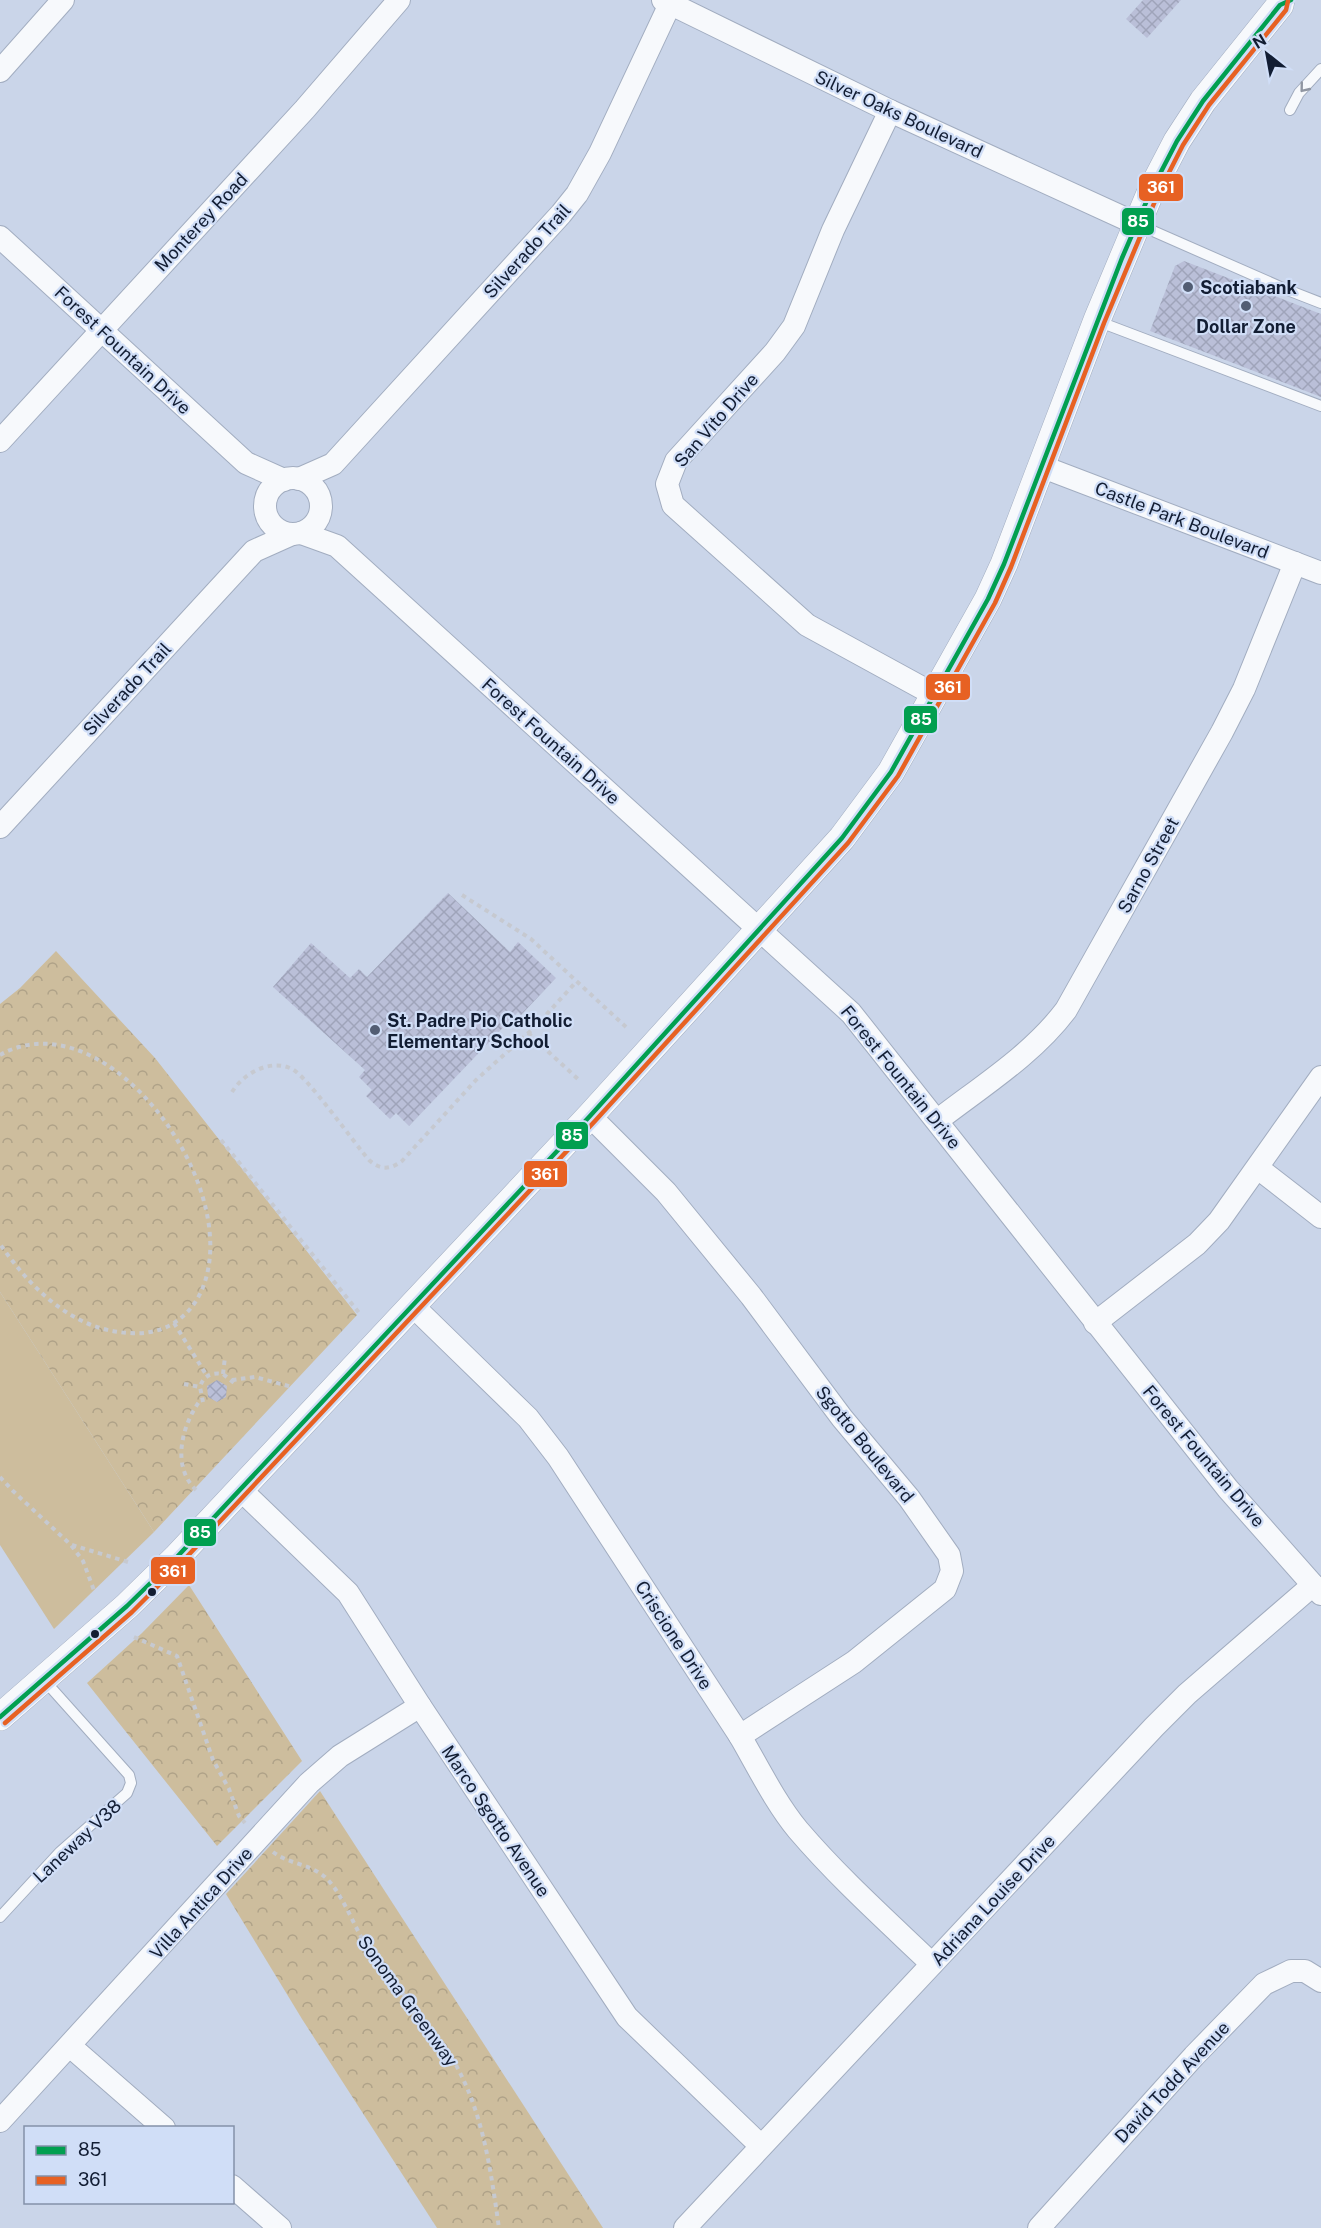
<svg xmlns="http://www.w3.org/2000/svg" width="1321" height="2228" viewBox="0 0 1321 2228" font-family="'Public Sans',sans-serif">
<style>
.grass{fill:#cdbd9d}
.park{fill:url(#park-crowns)}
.building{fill:url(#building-cross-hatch)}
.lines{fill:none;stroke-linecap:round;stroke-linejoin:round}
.service-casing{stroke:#a2adc0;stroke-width:12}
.minor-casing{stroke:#a2adc0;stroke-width:24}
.tertiary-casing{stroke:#a2adc0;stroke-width:28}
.path{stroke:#c6c9d0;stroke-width:4;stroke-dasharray:4.5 4.5;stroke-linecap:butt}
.service{stroke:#f7f9fc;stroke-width:10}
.minor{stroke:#f7f9fc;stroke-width:22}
.tertiary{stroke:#f7f9fc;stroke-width:27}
.bus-1-casing{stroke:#d0def7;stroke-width:9}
.bus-2-casing{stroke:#d0def7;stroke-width:9}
.bus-1{stroke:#019f50;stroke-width:4.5}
.bus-2{stroke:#e76123;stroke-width:4.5}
.oneway{stroke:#9096a2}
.poi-dot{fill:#525d73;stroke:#d0def7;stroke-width:2}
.bus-dot{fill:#121d33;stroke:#d0def7;stroke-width:2}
.labels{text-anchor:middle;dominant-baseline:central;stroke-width:4.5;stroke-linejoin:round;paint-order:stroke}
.street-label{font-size:18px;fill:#121d33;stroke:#d0def7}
.poi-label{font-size:18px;font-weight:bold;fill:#121d33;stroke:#d0def7;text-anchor:start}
.line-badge{stroke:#d0def7;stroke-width:2}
.badge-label{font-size:16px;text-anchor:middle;font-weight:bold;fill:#fff}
</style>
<defs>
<pattern id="park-crowns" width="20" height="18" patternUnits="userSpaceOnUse" patternTransform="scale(1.5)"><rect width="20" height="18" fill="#cdbd9d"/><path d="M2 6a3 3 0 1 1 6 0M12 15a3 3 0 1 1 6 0" fill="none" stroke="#afa288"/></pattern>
<pattern id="building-cross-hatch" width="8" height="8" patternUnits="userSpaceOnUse" patternTransform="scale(1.5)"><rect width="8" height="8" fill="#babfd8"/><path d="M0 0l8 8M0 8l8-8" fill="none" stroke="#9fa4ba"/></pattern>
</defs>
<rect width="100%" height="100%" fill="#cad5e9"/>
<polygon class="grass" points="0,1292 154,1532 54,1629 0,1545"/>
<g class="park">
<polygon points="56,951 155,1058 357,1315 154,1532 0,1292 0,1004 20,988"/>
<polygon points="189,1585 302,1761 217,1846 87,1683 142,1633"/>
<polygon points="320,1791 603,2228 437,2228 302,2019 226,1894"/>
</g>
<g class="building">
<polygon points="1143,0 1181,0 1147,38 1126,19"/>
<polygon points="1184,261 1321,314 1321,397 1150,331 1175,266"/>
<polygon points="448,893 510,952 518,942 556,978 521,1015 518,1012 409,1126 396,1113 390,1119 366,1096 372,1090 359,1077 365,1070 273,987 311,943 350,978 359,969 367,977"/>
<polygon points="217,1380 227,1386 226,1397 217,1402 208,1397 207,1386"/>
</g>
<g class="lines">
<g class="service-casing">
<g id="service">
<polyline points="1290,110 1299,93 1321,69"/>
<polyline points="1137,224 1285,289 1321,303"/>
<polyline points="1097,321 1321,406"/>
<polyline points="0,1917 60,1852 127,1793 131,1783 129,1775 44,1680"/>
</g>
</g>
<g class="minor-casing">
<g id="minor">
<polyline points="663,0 890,111 1137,224"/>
<polyline points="0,71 63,0"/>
<polyline points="890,111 833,230 794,326 775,352 676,461 667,484 673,505 807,625 935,695"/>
<polyline points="0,237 246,463 284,480"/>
<polyline points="0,441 305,109 399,0"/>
<polyline points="1043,467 1321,573"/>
<circle cx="293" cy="506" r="28"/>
<polyline points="299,479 333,464 561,214 577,194 600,153 670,4"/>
<polyline points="301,533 337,546 851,1013 1228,1489 1321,1594"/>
<polyline points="0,827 254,551 292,534"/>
<polyline points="590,1116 666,1192 751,1296 842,1418 909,1498 949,1555 952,1571 945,1589 854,1662 740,1736"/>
<path d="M938,1120C982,1086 1032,1055 1066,1010L1222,732L1244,689L1295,563"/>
<polyline points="1258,1168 1321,1217"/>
<path d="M413,1306L528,1418L558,1457L740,1736C758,1767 775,1802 798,1830C839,1878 887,1921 932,1964"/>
<polyline points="1095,1323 1197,1244 1219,1221 1321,1077"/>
<polyline points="240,1489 348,1593 420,1706 627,2017 761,2146"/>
<polyline points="70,2046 164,2128"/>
<polyline points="0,2121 309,1783 340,1756 420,1706"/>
<polyline points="232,2186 280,2228"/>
<polyline points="685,2228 1154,1727 1187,1694 1313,1585"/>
<polyline points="1039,2228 1194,2056 1264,1984 1291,1971 1305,1971 1321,1981"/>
</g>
</g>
<g class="tertiary-casing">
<polyline id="tertiary" points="0,1717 127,1606 176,1558 590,1116 842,838 891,772 988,599 1004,564 1097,320 1151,191 1177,141 1203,101 1280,5 1281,0"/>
</g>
<g class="path">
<polyline points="462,895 531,939 626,1027"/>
<polyline points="528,1033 579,1080"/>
<path d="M0,1055C110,993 257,1202 196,1301C181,1324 158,1335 130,1333C74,1331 31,1289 0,1244"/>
<path d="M232,1092C243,1074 270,1058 292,1069C307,1076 354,1143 369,1160C380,1170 390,1170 402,1161L476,1080L535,1027L576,982"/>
<polyline points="221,1140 360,1314"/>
<polyline points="174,1323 207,1376"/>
<polyline points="223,1374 225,1357"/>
<polyline points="232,1380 255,1377 292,1387"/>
<polyline points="184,1384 200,1387"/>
<path d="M203,1402L200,1387C203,1376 212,1372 223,1374L234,1383"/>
<polyline points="0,1477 13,1491 71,1545 83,1561 95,1593"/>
<path d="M196,1490C170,1465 183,1423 201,1399"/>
<polyline points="72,1545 128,1562"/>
<polyline points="134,1637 177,1656 213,1760 229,1789 239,1816 245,1823"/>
<path d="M273,1852C290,1865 314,1864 329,1881C346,1900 357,1935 373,1956C397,1990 427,2018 449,2053C483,2108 490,2166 499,2228"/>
</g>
<use href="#service" class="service"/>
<use href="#minor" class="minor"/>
<use href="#tertiary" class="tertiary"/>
<g class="bus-1-casing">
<polyline id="bus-1" points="0,1717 127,1606 176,1558 590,1116 842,838 891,772 988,599 1004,564 1122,258 1151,191 1177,141 1203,101 1280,5 1291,0"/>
</g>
<g class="bus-2-casing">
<polyline id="bus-2" points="5,1723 132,1612 181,1563 595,1121 848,843 898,776 995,603 1011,567 1104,323 1158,194 1183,145 1209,105 1286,10 1288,1"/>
</g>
<use href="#bus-1" class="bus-1"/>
<use href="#bus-2" class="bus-2"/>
</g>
<defs><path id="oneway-chevron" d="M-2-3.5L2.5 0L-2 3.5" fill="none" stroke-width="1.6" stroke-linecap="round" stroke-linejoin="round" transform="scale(1.5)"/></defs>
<use class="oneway" href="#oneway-chevron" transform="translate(1304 88) rotate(129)"/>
<g class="poi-dot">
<circle cx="1188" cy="287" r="6"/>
<circle cx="1246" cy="306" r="6"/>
<circle cx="375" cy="1030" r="6"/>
</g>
<g class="bus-dot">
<circle cx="152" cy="1592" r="5"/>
<circle cx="95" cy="1634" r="5"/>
</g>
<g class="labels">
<g class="street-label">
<text transform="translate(899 114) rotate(25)">Silver Oaks Boulevard</text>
<text transform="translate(201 222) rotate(-47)">Monterey Road</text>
<text transform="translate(527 251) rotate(-48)">Silverado Trail</text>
<text transform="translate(123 350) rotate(43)">Forest Fountain Drive</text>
<text transform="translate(716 420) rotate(-49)">San Vito Drive</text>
<text transform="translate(1182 520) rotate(21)">Castle Park Boulevard</text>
<text transform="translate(127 689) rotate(-47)">Silverado Trail</text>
<text transform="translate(551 741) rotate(42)">Forest Fountain Drive</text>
<text transform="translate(1148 865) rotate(-61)">Sarno Street</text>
<text transform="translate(901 1077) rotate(51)">Forest Fountain Drive</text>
<text transform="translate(865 1444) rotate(51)">Sgotto Boulevard</text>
<text transform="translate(1204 1456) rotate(50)">Forest Fountain Drive</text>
<text transform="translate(674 1635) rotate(57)">Criscione Drive</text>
<text transform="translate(496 1821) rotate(56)">Marco Sgotto Avenue</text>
<text transform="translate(77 1841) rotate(-43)">Laneway V38</text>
<text transform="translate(993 1900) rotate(-47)">Adriana Louise Drive</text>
<text transform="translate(201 1903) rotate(-48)">Villa Antica Drive</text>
<text transform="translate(408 2001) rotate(54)">Sonoma Greenway</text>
<text transform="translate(1172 2082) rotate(-47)">David Todd Avenue</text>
</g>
<g class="poi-label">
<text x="1200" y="287">Scotiabank</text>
<text x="1246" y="326" text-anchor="middle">Dollar Zone</text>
<text x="387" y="1020">St. Padre Pio Catholic<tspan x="387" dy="21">Elementary School</tspan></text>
</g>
</g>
<g class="line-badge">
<rect x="1138" y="173" width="46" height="29" rx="6" fill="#e76123"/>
<rect x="1121" y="207" width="34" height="29" rx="6" fill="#019f50"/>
<rect x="925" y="673" width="46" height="28" rx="6" fill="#e76123"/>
<rect x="903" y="705" width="35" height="29" rx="6" fill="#019f50"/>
<rect x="555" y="1121" width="34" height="29" rx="6" fill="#019f50"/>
<rect x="523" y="1160" width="45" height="28" rx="6" fill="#e76123"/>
<rect x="183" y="1518" width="34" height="29" rx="6" fill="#019f50"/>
<rect x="150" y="1556" width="46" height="29" rx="6" fill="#e76123"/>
</g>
<g class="badge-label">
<text x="1161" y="193">361</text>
<text x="1138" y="227">85</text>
<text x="948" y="693">361</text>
<text x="921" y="725">85</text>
<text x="572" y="1141">85</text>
<text x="545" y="1180">361</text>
<text x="200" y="1538">85</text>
<text x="173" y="1577">361</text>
</g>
<rect x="24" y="2126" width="210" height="78" fill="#d0def7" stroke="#8491a9" stroke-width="1.5"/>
<rect x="36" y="2146" width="30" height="9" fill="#019f50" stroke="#8491a9" stroke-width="1.5"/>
<text x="78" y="2156" font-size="18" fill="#121d33">85</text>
<rect x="36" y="2176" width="30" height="9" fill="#e76123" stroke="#8491a9" stroke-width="1.5"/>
<text x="78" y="2186" font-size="18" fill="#121d33">361</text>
<g transform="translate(1267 54) rotate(329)" stroke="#d0def7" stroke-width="4.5" paint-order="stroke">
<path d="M0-4.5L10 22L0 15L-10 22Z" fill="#121d33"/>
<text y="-9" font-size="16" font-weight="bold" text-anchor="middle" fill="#121d33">N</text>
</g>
</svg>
